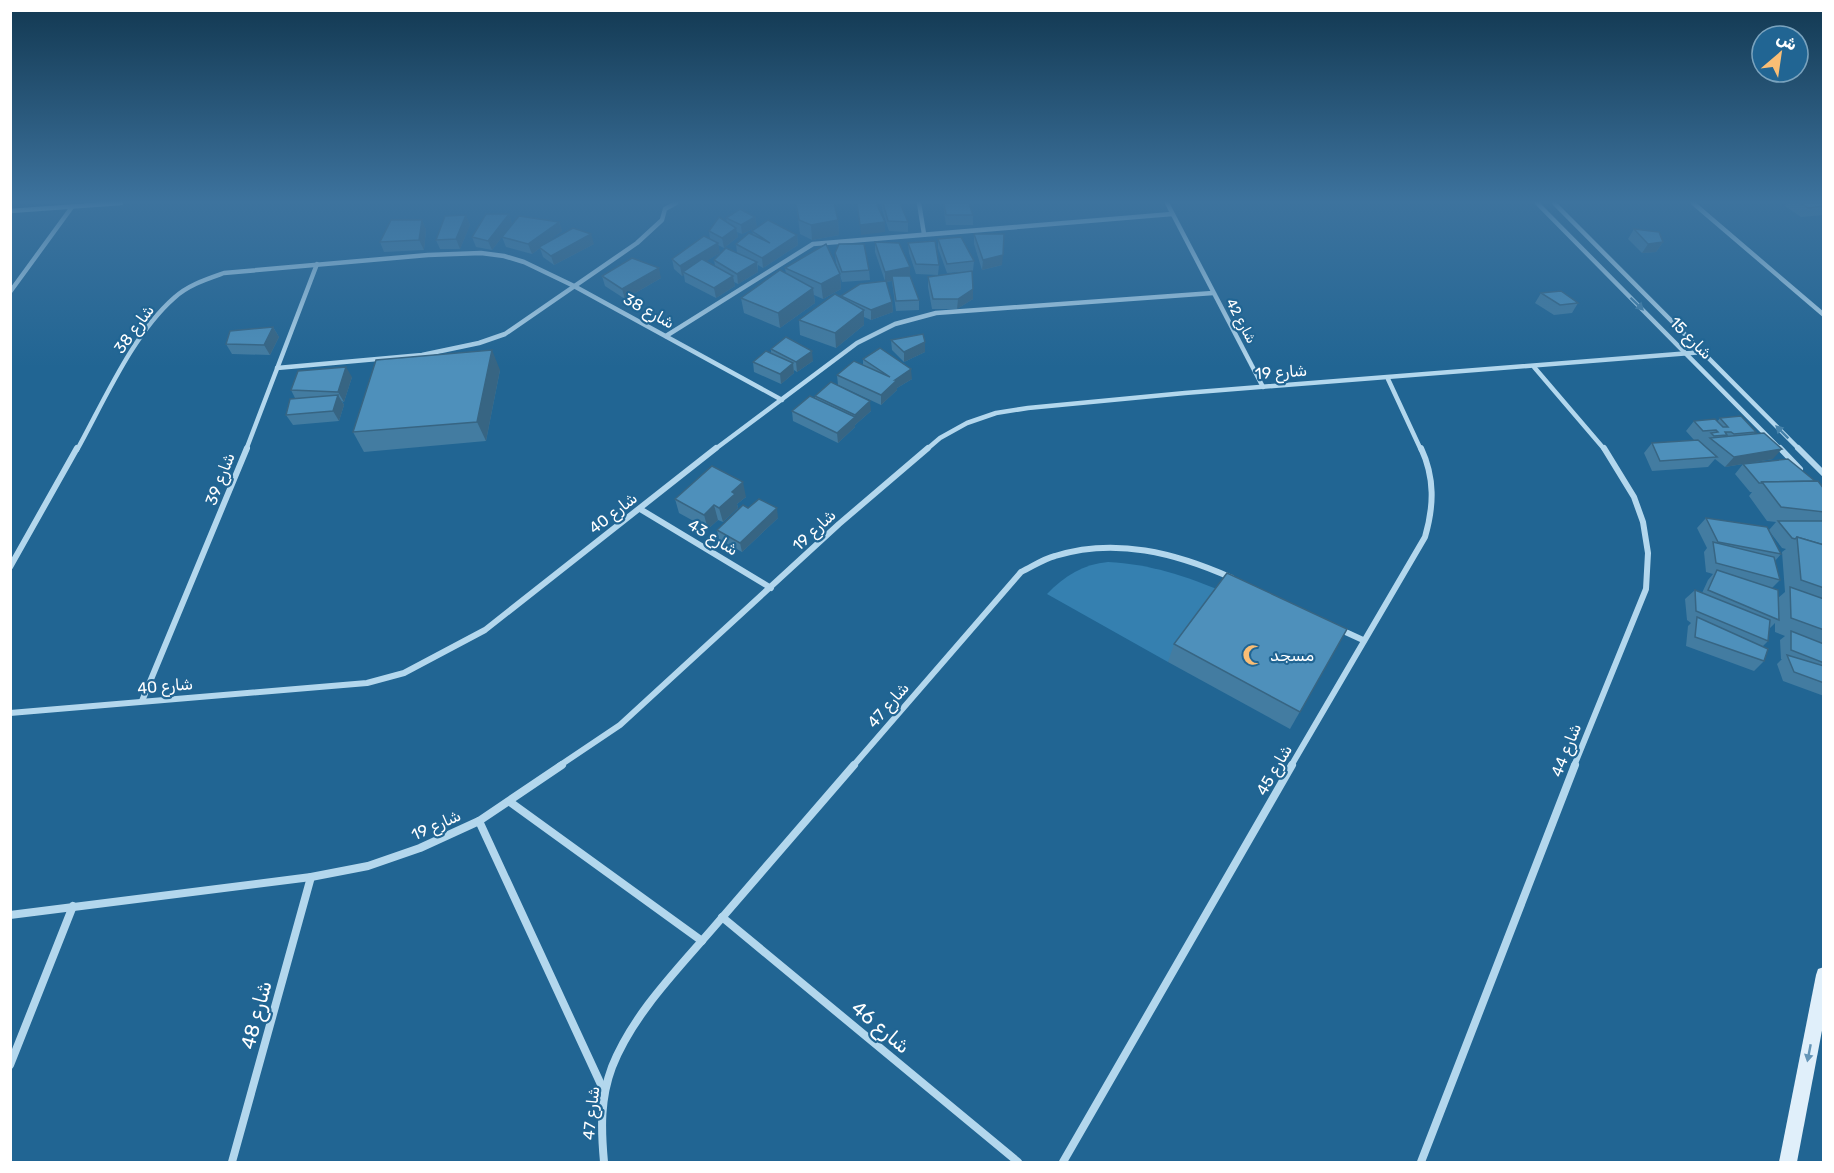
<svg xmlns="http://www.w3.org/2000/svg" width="1834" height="1173" viewBox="0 0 1834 1173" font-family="Rubik,'Noto Sans Arabic',sans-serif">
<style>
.green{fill:#3580b0}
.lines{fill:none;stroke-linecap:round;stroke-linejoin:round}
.street-far2{stroke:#b3d7ed;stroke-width:4.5}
.street-far1{stroke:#b3d7ed;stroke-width:6}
.street{stroke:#b3d7ed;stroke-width:8}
.secondary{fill:#e0effa;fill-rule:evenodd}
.wall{fill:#437ca1;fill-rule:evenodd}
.shaded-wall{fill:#376583}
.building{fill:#4e90bb;stroke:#376583;stroke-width:1.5}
.oneway{fill:#4682aa}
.oneway2{fill:#6495b7}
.labels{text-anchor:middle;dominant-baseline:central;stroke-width:4.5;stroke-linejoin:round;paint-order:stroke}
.far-street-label{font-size:14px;fill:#fff;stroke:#216593}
.street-label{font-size:16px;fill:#fff;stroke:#216593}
.poi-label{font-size:16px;fill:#fff;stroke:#216593;text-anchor:start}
.near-street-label{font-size:20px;fill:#fff;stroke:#216593}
</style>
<rect width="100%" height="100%" fill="#216593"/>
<path class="green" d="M1108,562C1150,564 1185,576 1224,592L1168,662L1047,594C1064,576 1084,564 1108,562Z"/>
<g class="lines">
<g class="street-far2">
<polyline points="919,203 924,234"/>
<polyline points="1167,203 1263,387"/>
<polyline points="1537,203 1781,450"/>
<polyline points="1554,203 1800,450"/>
<polyline points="1693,203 1824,315"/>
<polyline points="10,211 121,203"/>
<polyline points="10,292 72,207"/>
<polyline points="666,336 813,244 1172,214"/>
<polyline points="1534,367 1605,450"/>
<polyline points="277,368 422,355 479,343 505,334 637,243 662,220 665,209 676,203"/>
<polyline points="1388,379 1421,450"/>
<path d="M77,450C104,401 133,334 174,298C188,285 207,279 224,273L428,255L481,253L504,256L524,262L574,286L782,400"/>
<polyline points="246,450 317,264"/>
<polyline points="714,450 857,343 895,324 936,313 1213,293"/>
<polyline points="926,450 940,438 967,423 996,413 1028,408 1185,393 1703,352"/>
</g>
<g class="street-far1">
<polyline points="1780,448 1800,469"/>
<polyline points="1798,448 1824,474"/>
<polyline points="640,509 771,588"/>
<polyline points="10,567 77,448"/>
<polyline points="1339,629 1363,640"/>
<polyline points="142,701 247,448"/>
<polyline points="10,713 367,683 404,673 485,630 716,448"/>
<polyline points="559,766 620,725 839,524 928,448"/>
<path d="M853,766L1021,572C1032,567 1043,559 1055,556C1115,537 1176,553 1232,578"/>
<path d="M1291,766L1425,537C1434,506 1435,478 1421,448"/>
<polyline points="1574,766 1646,589 1648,553 1643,522 1634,497 1604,448"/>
</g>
<g class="street">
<polyline points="510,802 702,941"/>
<polyline points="479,821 604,1091"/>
<polyline points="10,915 311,877 368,866 420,848 479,821 562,765"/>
<polyline points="722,917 1018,1162"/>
<polyline points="10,1065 73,906"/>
<polyline points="232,1162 311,877"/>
<path d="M604,1162C601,1129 600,1099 612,1067C633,1014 677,970 714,927C761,873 807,819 854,765"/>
<polyline points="1063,1162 1292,765"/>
<polyline points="1421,1162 1575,765"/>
</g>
<polygon class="secondary" points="1824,967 1824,1020 1797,1162 1779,1162 1816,975 1818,969"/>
</g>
<g class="wall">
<polygon points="796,203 838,220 839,235 812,240 800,234"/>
<polygon points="882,203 900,203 908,222 908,232 889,231 882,210"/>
<polygon points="943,203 969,203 973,215 973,225 946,225"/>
<polygon points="1787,203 1824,203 1824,215 1801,217 1785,206"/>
<polygon points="509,214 512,224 559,222 562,231 543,245 594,244 554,265 543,257 540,248 532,254 506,247 502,237 492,250 476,247 472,237"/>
<polygon points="466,215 470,225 460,249 440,249 436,240"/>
<polygon points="755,217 757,227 742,234 737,232 738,237 724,248 718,245 720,253 706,261 715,266 714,260 737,253 736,244 753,235 752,231 797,235 798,245 763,268 758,265 758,272 738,284 734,282 735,286 716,298 685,282 684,275 682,276 674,269 672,259 710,239 709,231 727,222 726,218"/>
<polygon points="422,220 426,230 424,250 384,252 380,242"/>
<polygon points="1634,229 1663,242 1656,252 1642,253 1628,239"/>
<polygon points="974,234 1002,265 982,270 974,244"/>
<polygon points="938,239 974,261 973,271 972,271 973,299 957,309 932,309 928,287 928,277 961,272 947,273 938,248"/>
<polygon points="875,242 910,277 919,300 919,310 896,311 892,281 886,282 892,302 893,312 871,320 864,317 864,325 836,348 800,335 799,320 841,298 841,296 885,281 875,252"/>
<polygon points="908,243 939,265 938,275 916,274 909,253"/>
<polygon points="835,253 869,270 870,280 842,282 840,275 841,289 823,299 814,295 815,303 780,328 744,313 741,298 786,274 785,268 839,271 836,263"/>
<polygon points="602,276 661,278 625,299 605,286"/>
<polygon points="1541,293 1578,303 1572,313 1554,315 1535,303"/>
<polygon points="273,327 279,337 270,355 232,354 226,344"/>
<polygon points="891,340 925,352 904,362 892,350"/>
<polygon points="771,349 813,361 797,372 794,370 794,373 781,384 754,372 753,362 771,353"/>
<polygon points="863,359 912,379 897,388 897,390 881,405 838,385 837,375 863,365"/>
<polygon points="500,370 486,441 364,452 353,432"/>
<polygon points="352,377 344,402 342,401 344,405 339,421 293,425 286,415 295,398 291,390"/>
<polygon points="815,396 871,411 855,425 855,427 838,443 793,421 792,411 815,398"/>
<polygon points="1720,418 1756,432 1754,433 1773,459 1725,467 1715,459 1708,467 1652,471 1644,453 1652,443 1694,440 1686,431 1694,421 1717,422"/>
<path d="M1743,464L1824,489V696L1783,681L1777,664L1782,659H1781L1780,640L1785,636L1775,632V623L1769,629L1768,641L1763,646L1764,661L1754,671L1686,646L1688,626L1691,623L1687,620L1685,599L1695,590L1702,593L1708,580L1713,574L1706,572L1704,552L1707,548L1697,528L1706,518L1769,530L1776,522L1767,521L1749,496L1752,492H1750L1735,474ZM1770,532L1782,548L1786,549L1782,552L1785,592L1778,598L1772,588L1780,580L1775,561L1781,554Z"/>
<polygon points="746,497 737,504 738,508 723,522 718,520 708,529 679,513 675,499"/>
<polygon points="748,508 778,518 742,552 719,539 717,530"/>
<polygon points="1347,629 1290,729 1168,662 1174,644"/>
</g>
<g class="shaded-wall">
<polygon points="509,214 512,224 492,250 488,241"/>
<polygon points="466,215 470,225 460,249 456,239"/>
<polygon points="755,217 757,227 742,234 741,225"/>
<polygon points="422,220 426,230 424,250 419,240"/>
<polygon points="838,220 839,235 812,240 811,225"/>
<polygon points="559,222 562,231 532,254 528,244"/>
<polygon points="885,222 885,232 861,235 860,225"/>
<polygon points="736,228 738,237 724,248 722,238"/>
<polygon points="591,234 594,244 554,265 551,256"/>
<polygon points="797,235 798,245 763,268 762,258"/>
<polygon points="1663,242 1656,252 1642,253 1648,244"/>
<polygon points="718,243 720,253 687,273 683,272 684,275 682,276 680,266"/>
<polygon points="1003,255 1002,265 982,270 983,260"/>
<polygon points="757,262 758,272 738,284 737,274"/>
<polygon points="910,267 910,277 892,276 892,281 885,282 885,272"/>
<polygon points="659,268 661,278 625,299 622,289"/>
<polygon points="840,274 841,289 823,299 821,284"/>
<polygon points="733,276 735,286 716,298 714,288"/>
<polygon points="813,288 815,303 780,328 778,313"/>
<polygon points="973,289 973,299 957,309 958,299"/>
<polygon points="892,302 893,312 871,320 871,310"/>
<polygon points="864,310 864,325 836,348 835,333"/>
<polygon points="273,327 279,337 270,355 264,345"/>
<polygon points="925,342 925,352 904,362 904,352"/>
<polygon points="492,350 500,370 486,441 477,422"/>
<polygon points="812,351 813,361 797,372 796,362"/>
<polygon points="793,363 794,373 781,384 780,374"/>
<polygon points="346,367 352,377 344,402 338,392"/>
<polygon points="911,369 912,379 897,388 897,390 881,405 881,395 895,380"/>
<polygon points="338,395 344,405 339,421 333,411"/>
<polygon points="870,401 871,411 855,425 855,427 838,443 837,433 855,417 855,415"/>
<polygon points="1782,449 1773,459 1725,467 1734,457"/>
<polygon points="743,482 746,497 737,504 738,508 723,522 719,508 732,492"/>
<polygon points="714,505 718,520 708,529 704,515"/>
<polygon points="777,508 778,518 742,552 740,543"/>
</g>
<g class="building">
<polygon points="796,203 834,203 838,220 811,225 799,220"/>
<polygon points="857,203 876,203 885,222 860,225"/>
<polygon points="883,203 900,203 908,222 888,221"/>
<polygon points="944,203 969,203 973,215 946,215"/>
<polygon points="1801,203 1824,203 1824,206 1808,208"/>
<polygon points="740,209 755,217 741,225 726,218"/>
<polygon points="486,214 509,214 488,241 472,237"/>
<polygon points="466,215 456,239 436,240 445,216"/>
<polygon points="519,216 559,222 528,244 502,237"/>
<polygon points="719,217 736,228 722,238 709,231"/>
<polygon points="391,220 422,220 419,240 380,242"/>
<polygon points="768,220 797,235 762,258 736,244 749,233 770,243 752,231"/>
<polygon points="573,228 591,234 551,256 539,247"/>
<polygon points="1634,229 1659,232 1663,242 1648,244"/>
<polygon points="974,234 1004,234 1003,255 983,260"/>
<polygon points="704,236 718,243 680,266 672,259"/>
<polygon points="961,237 974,261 947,264 938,239"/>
<polygon points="935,241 939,265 916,264 908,243"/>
<polygon points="875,242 899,243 910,267 885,272"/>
<polygon points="826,244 840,274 821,284 785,268"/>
<polygon points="839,244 864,244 869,270 842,272 835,253"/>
<polygon points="726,248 757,262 737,274 714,260"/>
<polygon points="632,258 659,268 622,289 602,276"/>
<polygon points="702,259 733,276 714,288 683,272"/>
<polygon points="780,270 813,288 778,313 741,298"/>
<polygon points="972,271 973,289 958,299 933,299 928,277"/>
<polygon points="892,276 910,276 919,300 896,301"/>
<polygon points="886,281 892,302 871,310 841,296 860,284"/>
<polygon points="1561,291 1578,303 1560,305 1541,293"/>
<polygon points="835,294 864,310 835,333 799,320"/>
<polygon points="273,327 264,345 226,344 230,331"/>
<polygon points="923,334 925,342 904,352 891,340"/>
<polygon points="786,337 812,351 796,362 771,349"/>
<polygon points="880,348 911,369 895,380 897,380 881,395 837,375 854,361 890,377 863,359"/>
<polygon points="492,350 477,422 353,432 376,360"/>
<polygon points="766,351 793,363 780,374 753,362"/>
<polygon points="346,367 338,392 291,390 298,371"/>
<polygon points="831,382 870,401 855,415 815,396"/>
<polygon points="338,395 333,411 286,415 290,399"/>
<polygon points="810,396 855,417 837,433 792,411"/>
<polygon points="1741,416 1756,432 1734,434 1731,432 1725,432 1727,435 1714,436 1711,433 1718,432 1716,430 1703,431 1694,421 1715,419 1723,427 1728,427 1720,418"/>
<polygon points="1764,433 1782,449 1734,457 1710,438"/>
<polygon points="1698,440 1717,457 1660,461 1652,443"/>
<polygon points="1788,459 1815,481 1762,482 1763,483 1759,483 1743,464"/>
<polygon points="712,466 743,482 732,492 735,494 719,508 714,505 704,515 675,499"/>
<polygon points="1818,481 1824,489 1824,512 1781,507 1762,482"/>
<polygon points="759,499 777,508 740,543 717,530 743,505 748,508"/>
<polygon points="1706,518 1767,527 1781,554 1718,542"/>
<polygon points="1778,521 1824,521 1824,545 1797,537 1795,539 1792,538"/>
<polygon points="1797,537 1824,545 1824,588 1801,580"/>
<polygon points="1713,542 1774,557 1780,580 1716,563"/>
<polygon points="1717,570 1778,590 1779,620 1708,590"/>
<polygon points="1227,573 1347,629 1300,712 1174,644"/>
<polygon points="1790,587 1824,599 1824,630 1791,618"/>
<polygon points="1695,590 1770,620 1768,641 1696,611"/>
<polygon points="1697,617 1768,649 1764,661 1695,637"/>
<polygon points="1791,631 1824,644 1824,663 1791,650"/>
<polygon points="1787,655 1824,666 1824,683 1794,672"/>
</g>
<defs><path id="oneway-solid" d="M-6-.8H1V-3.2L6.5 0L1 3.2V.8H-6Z" transform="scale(1.5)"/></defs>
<g class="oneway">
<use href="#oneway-solid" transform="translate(1637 304) rotate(44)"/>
<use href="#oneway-solid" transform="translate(1782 432) rotate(-135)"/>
</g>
<use class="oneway2" href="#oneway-solid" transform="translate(1809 1053) rotate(101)"/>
<linearGradient id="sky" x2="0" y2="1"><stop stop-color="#123851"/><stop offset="0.55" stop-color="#3d739e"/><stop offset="1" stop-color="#3d739e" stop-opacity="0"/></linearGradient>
<rect width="1834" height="367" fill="url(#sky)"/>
<defs>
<g id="mosque-bare" transform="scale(1.62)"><path d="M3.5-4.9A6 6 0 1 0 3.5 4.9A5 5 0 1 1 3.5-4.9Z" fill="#fabe75" stroke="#216593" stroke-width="2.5" paint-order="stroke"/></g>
</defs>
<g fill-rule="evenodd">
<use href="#mosque-bare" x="1253" y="655"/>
</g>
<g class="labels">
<g class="far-street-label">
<text transform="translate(1241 321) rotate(62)">شارع 42</text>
</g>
<g class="street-label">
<text transform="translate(649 311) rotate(29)">شارع 38</text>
<text transform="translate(134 329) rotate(-54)">شارع 38</text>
<text transform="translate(1691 338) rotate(45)">شارع 15</text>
<text transform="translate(1281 372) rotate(-4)">شارع 19</text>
<text transform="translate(220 479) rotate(-69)">شارع 39</text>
<text transform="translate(613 513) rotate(-38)">شارع 40</text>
<text transform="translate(814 530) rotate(-43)">شارع 19</text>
<text transform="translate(713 537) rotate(31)">شارع 43</text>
<text transform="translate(165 686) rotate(-5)">شارع 40</text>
<text transform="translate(888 705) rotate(-49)">شارع 47</text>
<text transform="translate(1566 750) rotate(-68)">شارع 44</text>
<text transform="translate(1274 770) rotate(-60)">شارع 45</text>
<text transform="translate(436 825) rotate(-24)">شارع 19</text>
<text transform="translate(591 1113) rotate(-84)">شارع 47</text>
</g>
<g class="poi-label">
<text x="1270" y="655">مسجد</text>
</g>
<g class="near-street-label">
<text transform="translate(256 1015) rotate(-75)">شارع 48</text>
<text transform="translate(881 1027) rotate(40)">شارع 46</text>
</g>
</g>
<rect width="1834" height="1173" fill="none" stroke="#ffffff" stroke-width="24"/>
<g transform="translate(1780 54) rotate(29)"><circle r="28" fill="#216593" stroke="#7aa3be" stroke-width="1.5"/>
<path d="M0-4.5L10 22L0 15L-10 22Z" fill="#fabe75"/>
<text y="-9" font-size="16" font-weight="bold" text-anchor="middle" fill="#ffffff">ش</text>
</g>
</svg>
